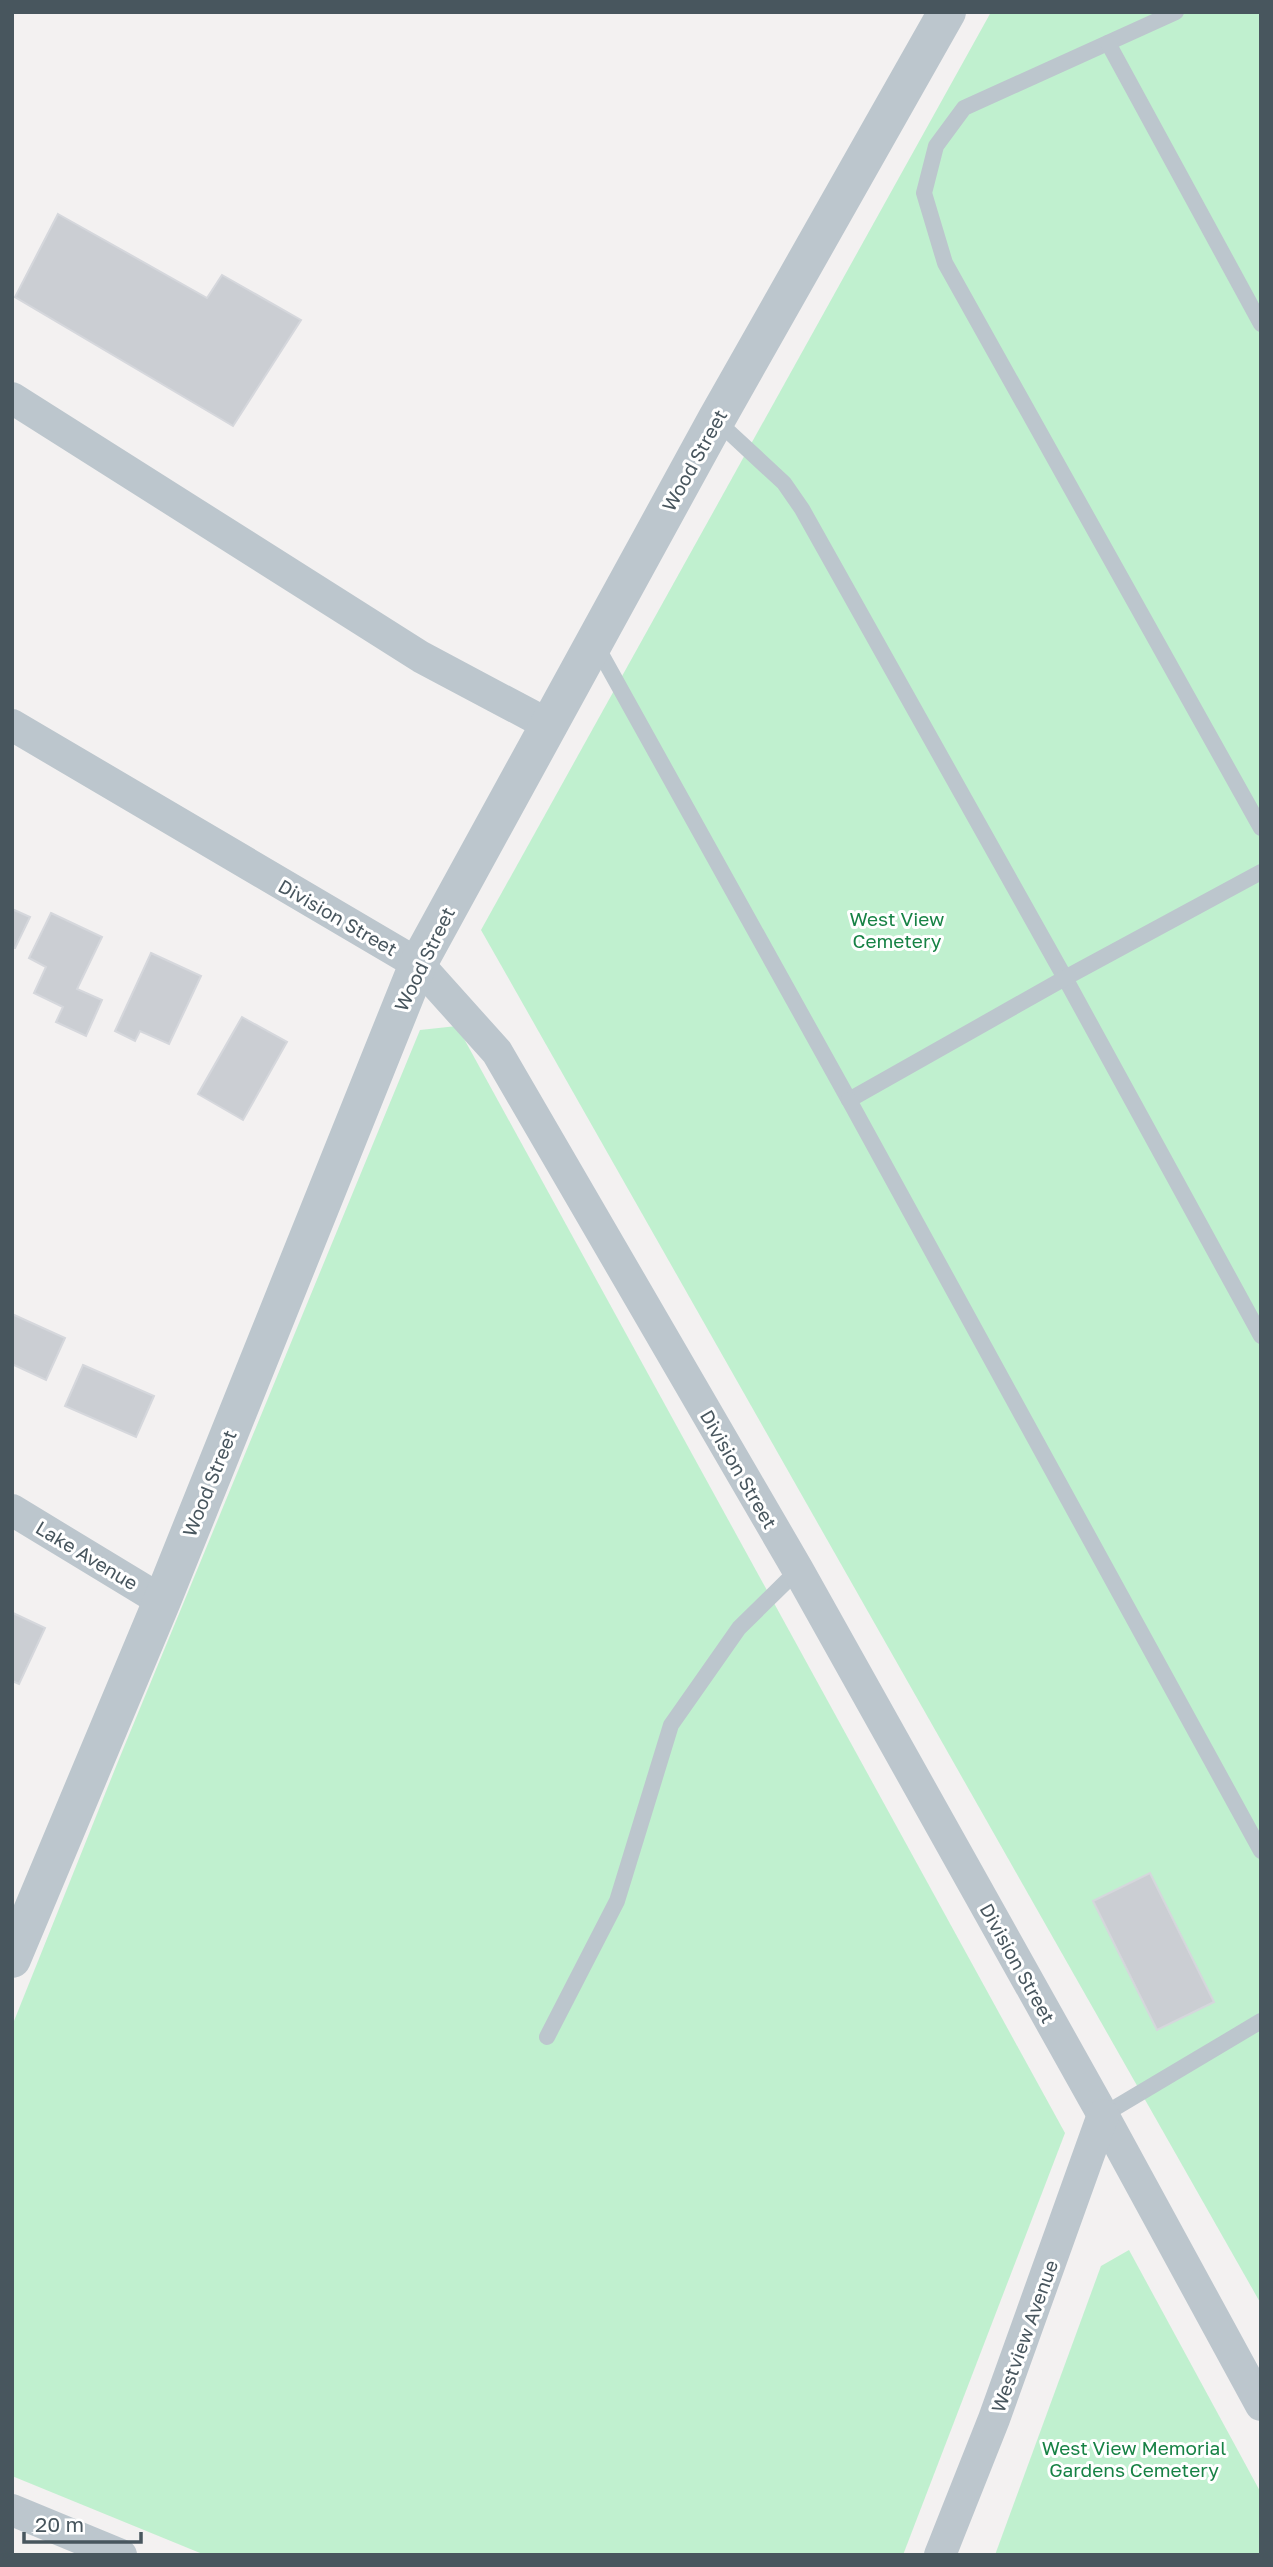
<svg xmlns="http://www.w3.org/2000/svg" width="1273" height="2567" viewBox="0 0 1273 2567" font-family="'Golos Text',sans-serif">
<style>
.green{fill:#c0f0cf}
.building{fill:#cbced3;stroke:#d5d7dc;stroke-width:2}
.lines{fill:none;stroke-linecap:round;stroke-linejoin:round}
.service{stroke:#bcc6cd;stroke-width:16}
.minor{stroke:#bcc6cd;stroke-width:32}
.tertiary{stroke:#bcc6cd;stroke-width:38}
.labels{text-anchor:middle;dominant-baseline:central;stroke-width:6;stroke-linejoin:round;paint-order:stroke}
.street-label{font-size:19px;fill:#48565e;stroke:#fff}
.park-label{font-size:19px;fill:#178245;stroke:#fff}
</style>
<rect width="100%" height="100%" fill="#f3f1f1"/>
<g class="green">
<polygon points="991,12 1261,12 1261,2304 481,930"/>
<polygon points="457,1026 1065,2133 903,2555 205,2555 12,2476 12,2026 117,1764 420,1030"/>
<polygon points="1129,2250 1261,2493 1261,2555 995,2555 1101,2266"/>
</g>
<g class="building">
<polygon points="58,214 207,298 222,275 301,320 233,426 15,297"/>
<polygon points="12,909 30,917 15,948 12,947"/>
<polygon points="51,913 102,937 77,989 102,1000 86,1036 56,1022 63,1007 34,993 46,967 29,958"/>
<polygon points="151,953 201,976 169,1044 140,1031 135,1041 115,1031"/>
<polygon points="242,1017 287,1042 243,1120 198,1094"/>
<polygon points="12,1314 65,1338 46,1380 12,1364"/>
<polygon points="83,1365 154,1396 136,1437 65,1406"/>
<polygon points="13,1613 45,1628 19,1684 12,1681"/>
<polygon points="1150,1873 1214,2002 1157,2030 1093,1901"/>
</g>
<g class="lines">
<g class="service">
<polyline points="1176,12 964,108 936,146 924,193 945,263 1261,828"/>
<polyline points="1108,43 1261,324"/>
<polyline points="716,420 784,483 802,509 1065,978 1261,1336"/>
<polyline points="596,645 849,1100 1065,978 1261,872"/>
<polyline points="849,1100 1261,1851"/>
<polyline points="547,2037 617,1901 671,1725 739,1628 798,1570"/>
<polyline points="1103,2115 1261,2021"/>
</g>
<g class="minor">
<polyline points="12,398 421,657 549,725"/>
<polyline points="12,725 418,964 497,1052 798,1570 1103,2115 1261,2405"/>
<polyline points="12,1510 162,1601"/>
<polyline points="12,2510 121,2555"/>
<polyline points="940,2555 994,2419 1103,2115"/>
</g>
<polyline class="tertiary" points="12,1959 162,1601 418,964 716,420 947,12"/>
</g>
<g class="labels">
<g class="street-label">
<text transform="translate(694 460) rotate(-61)">Wood Street</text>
<text transform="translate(338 917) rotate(30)">Division Street</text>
<text transform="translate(424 959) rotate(-64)">Wood Street</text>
<text transform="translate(739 1469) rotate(60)">Division Street</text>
<text transform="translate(209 1483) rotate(-68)">Wood Street</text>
<text transform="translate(87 1555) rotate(31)">Lake Avenue</text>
<text transform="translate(1018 1963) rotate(61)">Division Street</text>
<text transform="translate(1024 2336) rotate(-70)">Westview Avenue</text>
</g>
<g class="park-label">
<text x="897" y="918">West View<tspan x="897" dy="22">Cemetery</tspan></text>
<text x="1134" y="2447">West View Memorial<tspan x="1134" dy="22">Gardens Cemetery</tspan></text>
</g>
</g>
<rect width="1273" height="2567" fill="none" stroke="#48565e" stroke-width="28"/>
<path d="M24 2532v10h117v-10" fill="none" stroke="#48565e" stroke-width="3.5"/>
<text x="35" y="2532" font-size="21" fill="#48565e" stroke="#ffffff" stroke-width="5" paint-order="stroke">20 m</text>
</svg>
